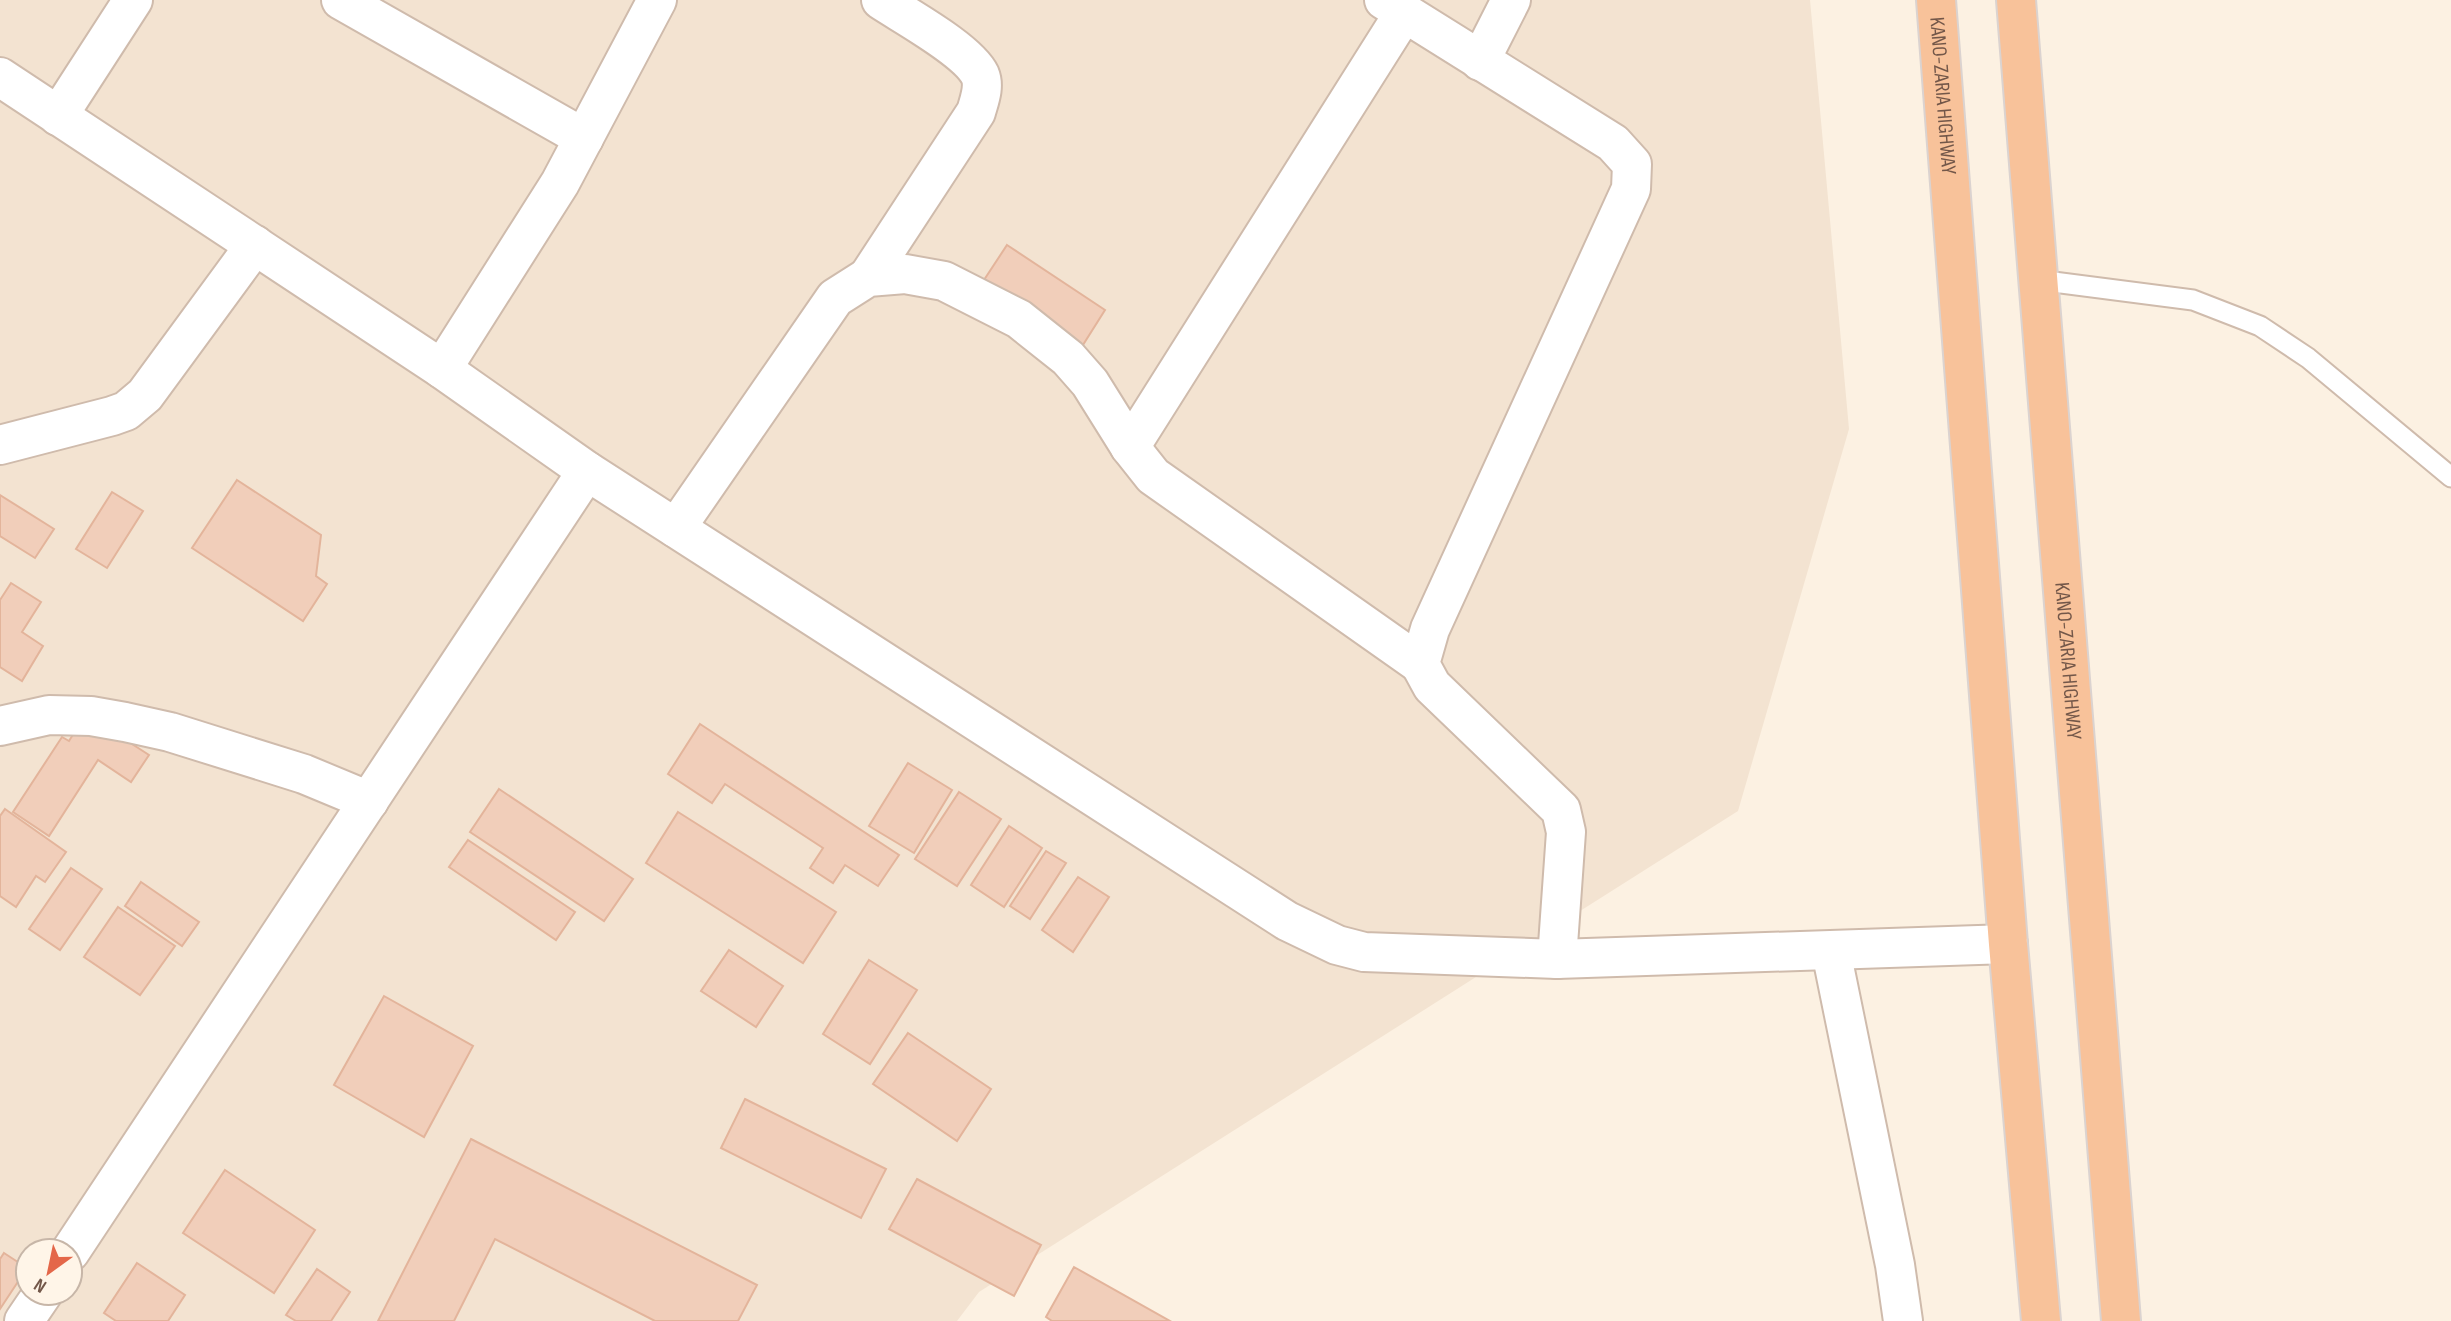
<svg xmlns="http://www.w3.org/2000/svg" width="2451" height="1321" viewBox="0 0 2451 1321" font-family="'Sofia Sans Condensed',sans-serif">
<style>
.residential{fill:#f3e3d1;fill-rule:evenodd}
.building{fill:#f1ceba;stroke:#e3b49b;stroke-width:2}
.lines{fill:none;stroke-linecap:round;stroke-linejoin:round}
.service-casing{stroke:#cfbbac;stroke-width:23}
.minor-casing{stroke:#cfbbac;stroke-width:42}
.trunk-casing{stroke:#dbd3d0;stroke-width:42}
.service{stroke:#fff;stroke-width:19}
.minor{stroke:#fff;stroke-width:38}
.trunk{stroke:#f8c29a;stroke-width:38}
.labels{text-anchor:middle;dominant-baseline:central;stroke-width:6;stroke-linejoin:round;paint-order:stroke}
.street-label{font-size:21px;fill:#735749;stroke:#fff5e8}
</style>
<rect width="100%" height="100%" fill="#fcf1e2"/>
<path class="residential" d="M0,0H1810L1849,429L1738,811L979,1292L957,1321H0ZM28,1251H70V1293H28Z"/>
<g class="building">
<polygon points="1007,245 1105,310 1081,348 982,283"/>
<polygon points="237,480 321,535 316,576 327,584 303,621 192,548"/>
<polygon points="112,492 143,511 107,568 76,549"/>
<polygon points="0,495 54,529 35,558 0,536"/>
<polygon points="11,583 41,602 22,632 43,646 22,681 0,667 0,600"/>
<polygon points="101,724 149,755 131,782 98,760 49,836 13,812 62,737 69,741 79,725"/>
<polygon points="700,724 899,855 878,886 845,865 833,883 810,868 823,848 725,784 712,803 668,774"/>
<polygon points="908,763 952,790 914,853 869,826"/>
<polygon points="499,789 633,879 604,921 470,832"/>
<polygon points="959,792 1001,819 957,886 915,859"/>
<polygon points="5,809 66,852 45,882 36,876 16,907 0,896 0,816"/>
<polygon points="678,812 836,912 803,963 646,863"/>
<polygon points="1009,826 1042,848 1004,907 971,885"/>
<polygon points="468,840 575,912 556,940 449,867"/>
<polygon points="1046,851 1066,863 1030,919 1010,906"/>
<polygon points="71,868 102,889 60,950 29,929"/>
<polygon points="1078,877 1109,897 1073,952 1042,930"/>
<polygon points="141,882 199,922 182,946 125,906"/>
<polygon points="118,907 175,946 140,995 84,957"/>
<polygon points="729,950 783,986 756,1027 701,991"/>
<polygon points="869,960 917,990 870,1064 823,1034"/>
<polygon points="384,996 473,1046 424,1137 334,1085"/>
<polygon points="908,1033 991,1089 957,1141 873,1084"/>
<polygon points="745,1099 886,1169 861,1218 721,1148"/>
<polygon points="471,1139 757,1285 738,1321 655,1321 495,1239 454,1321 378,1321"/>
<polygon points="225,1170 315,1230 274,1293 183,1233"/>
<polygon points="917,1179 1041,1245 1014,1296 889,1229"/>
<polygon points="4,1253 27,1268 0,1309 0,1259"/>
<polygon points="137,1263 185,1295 168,1321 116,1321 104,1313"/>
<polygon points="1074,1267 1170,1321 1052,1321 1046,1317"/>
<polygon points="317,1269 350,1292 331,1321 296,1321 286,1315"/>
</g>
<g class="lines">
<g class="service-casing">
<polyline id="service" points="2038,280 2193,300 2260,326 2308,358 2451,477"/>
</g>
<g class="minor-casing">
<g id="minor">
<polyline points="341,0 584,138"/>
<polyline points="1384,0 1613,143 1632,164 1631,189 1430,629 1420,664 1432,686 1561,810 1566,832 1557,959"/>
<polyline points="1480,61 1511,0"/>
<polyline points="0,77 442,369 587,471 1287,921 1337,945 1364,952 1557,959 2008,944"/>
<polyline points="58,116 133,0"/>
<path d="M868,277L976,112C979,101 985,87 980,75C968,50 905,16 881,0"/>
<polyline points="442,369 560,183 657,0"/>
<polyline points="0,445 112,416 126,411 145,395 255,245"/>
<polyline points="1130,447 1404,13"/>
<polyline points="676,528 835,298 868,277 905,274 944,281 1019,319 1068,358 1090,383 1130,447 1153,476 1420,664"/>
<polyline points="0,726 49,715 91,716 125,722 170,732 304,774 369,801"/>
<polyline points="1831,951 1895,1265 1903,1321"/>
<polyline points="70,1252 587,471"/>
<polyline points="24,1321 43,1293"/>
</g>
</g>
<g class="trunk-casing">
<g id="trunk">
<path id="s1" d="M1936,0L2008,944L2041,1321"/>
<path id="s2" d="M2016,0L2121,1321"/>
</g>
</g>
<use href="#service" class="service"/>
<use href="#minor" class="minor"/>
<use href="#trunk" class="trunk"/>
</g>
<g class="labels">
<g class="street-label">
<text stroke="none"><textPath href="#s1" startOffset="96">KANO-ZARIA HIGHWAY</textPath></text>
<text stroke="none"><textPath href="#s2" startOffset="663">KANO-ZARIA HIGHWAY</textPath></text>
</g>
</g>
<g transform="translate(49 1272) rotate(213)"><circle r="33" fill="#fff5e8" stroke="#c7b6a8" stroke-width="2"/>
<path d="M0-5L12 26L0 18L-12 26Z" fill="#e46749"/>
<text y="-10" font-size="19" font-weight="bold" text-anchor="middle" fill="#735749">N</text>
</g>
</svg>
